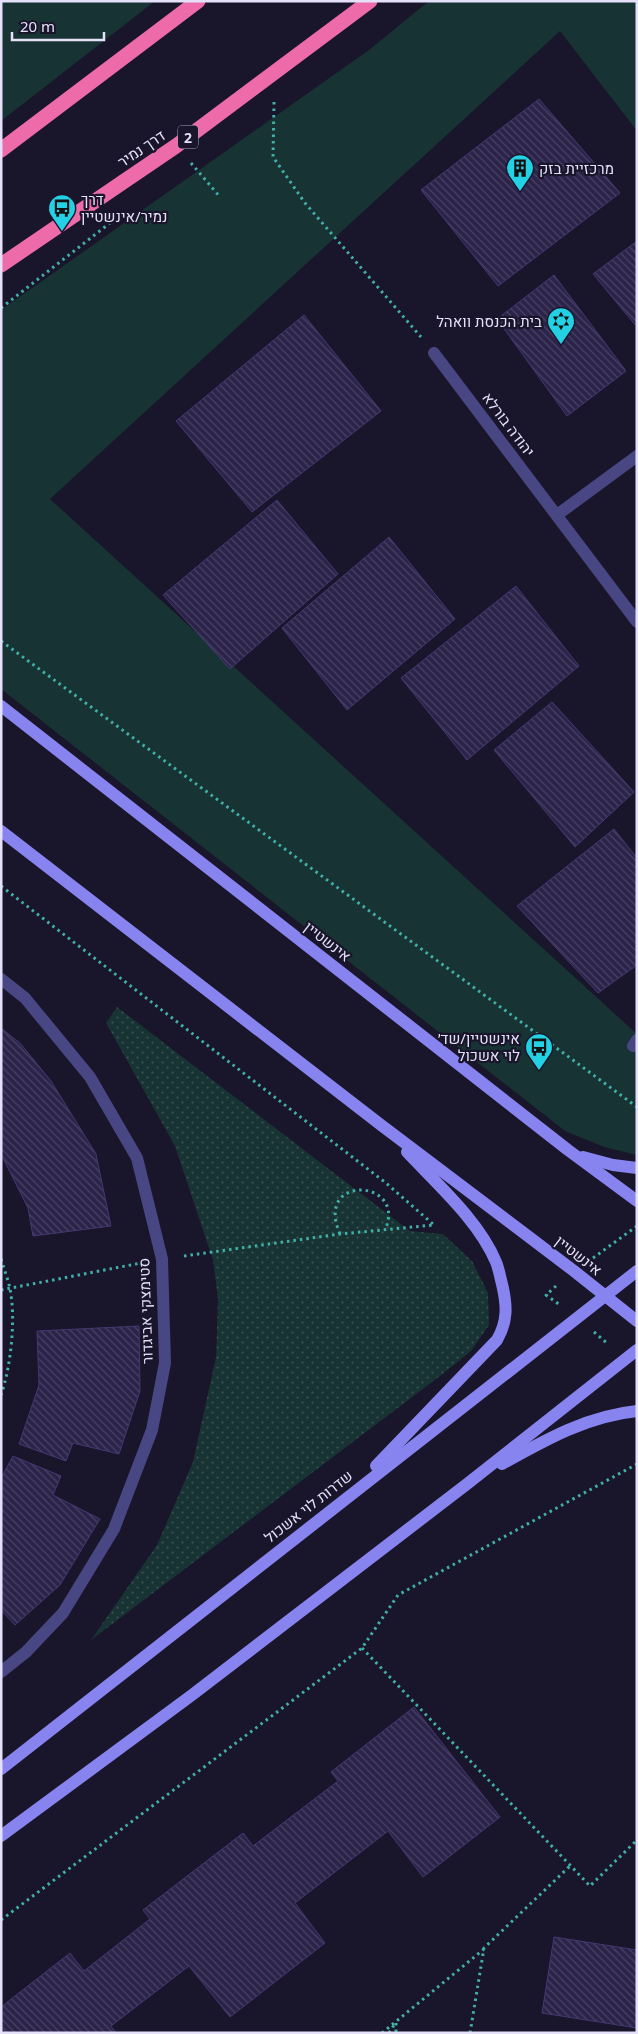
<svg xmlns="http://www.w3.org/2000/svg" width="638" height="2034" viewBox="0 0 638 2034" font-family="'Noto Sans',Heebo,sans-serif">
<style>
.grass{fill:#183333}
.park{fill:url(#park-dots)}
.building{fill:url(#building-back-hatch);stroke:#443872}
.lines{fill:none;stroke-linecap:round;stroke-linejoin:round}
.path{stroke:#41b0aa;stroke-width:3;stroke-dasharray:2.5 4;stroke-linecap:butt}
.lane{stroke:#484683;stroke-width:12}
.street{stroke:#484683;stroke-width:12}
.secondary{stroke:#8784f0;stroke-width:12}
.highway{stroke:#ed6ba8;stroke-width:15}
.labels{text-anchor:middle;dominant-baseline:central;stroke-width:4.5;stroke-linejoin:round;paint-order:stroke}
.shield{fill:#19152a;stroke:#a8a4bc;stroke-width:1}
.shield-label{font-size:14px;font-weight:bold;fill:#e5e1fb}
.street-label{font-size:15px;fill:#e5e1fb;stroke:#19152a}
.poi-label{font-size:15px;fill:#e5e1fb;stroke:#19152a;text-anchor:start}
</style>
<defs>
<pattern id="park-dots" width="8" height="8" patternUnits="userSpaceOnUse" patternTransform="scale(1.25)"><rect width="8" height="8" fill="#183333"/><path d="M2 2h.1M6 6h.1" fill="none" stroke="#395051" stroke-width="1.8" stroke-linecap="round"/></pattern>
<pattern id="building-back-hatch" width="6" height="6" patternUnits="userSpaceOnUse" patternTransform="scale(1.25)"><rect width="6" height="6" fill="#2b2349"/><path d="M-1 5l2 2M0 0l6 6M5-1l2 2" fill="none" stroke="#4a4364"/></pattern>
</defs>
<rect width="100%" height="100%" fill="#19152a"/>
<g class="grass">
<polygon points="1,1 155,1 1,121"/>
<polygon points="429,1 637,1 637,131 560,31 50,499 637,1034 637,1155 604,1147 565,1131 1,689 1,310 369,50"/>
</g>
<polygon class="park" points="117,1007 410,1231 443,1234 472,1261 488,1293 489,1325 471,1351 440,1376 91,1640 157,1545 193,1462 216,1357 218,1299 213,1260 175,1146 106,1023"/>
<g class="building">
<polygon points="539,99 620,193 498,286 421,190"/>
<polygon points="637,241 637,327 593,274"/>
<polygon points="554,275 626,371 567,416 497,319"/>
<polygon points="304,315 381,411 252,512 176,421"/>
<polygon points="277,500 338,574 230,669 163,595"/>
<polygon points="389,537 455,619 347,710 282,628"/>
<polygon points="516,586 579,666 467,760 401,678"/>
<polygon points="552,702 634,792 575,847 494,750"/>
<polygon points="614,829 637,858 637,965 598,993 517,906"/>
<polygon points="1,1028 20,1043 51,1081 96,1154 111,1226 33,1236 28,1208 1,1154"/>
<polygon points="139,1326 140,1391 119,1454 73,1443 66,1461 19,1444 39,1385 37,1331"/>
<polygon points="13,1456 61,1476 53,1495 100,1519 60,1585 15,1625 1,1610 1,1478"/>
<polygon points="414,1707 500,1817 423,1877 388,1831 295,1903 325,1943 230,2017 189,1966 111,2026 116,2033 1,2033 1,2007 70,1953 84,1971 150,1919 143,1910 243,1833 253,1846 338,1781 331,1772"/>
<polygon points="554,1937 637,1950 637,2028 542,2013"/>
</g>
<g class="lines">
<g class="path">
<polyline points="274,102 273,157 305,203 421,337"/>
<polyline points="191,163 220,197"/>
<polyline points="1,308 115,219"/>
<polyline points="1,641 637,1107"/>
<polyline points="1,886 386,1183 434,1225"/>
<path d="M340,1234C313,1173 408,1179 385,1230"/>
<polyline points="184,1256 340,1234 433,1225"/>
<polyline points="593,1258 637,1226"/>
<path d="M1,1259C4,1269 8,1279 10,1289C16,1319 11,1366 1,1395"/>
<polyline points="556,1286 546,1295 560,1305"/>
<polyline points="1,1290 141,1263"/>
<polyline points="594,1332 608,1344"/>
<polyline points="362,1648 590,1886 637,1840"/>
<polyline points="1,1920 362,1648 398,1595 637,1464"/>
<polyline points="396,2023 396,2033"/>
<polyline points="382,2033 484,1949"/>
<polyline points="389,2033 394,2025"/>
<polyline points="470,2033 484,1948 571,1865"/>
</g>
<polyline class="lane" points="633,1046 637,1040"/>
<g class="street">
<polyline points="434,353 637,622"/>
<polyline points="557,515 637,456"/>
<polyline points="1,979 25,998 90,1077 137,1158 162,1259 165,1363 152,1430 114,1529 63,1613 26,1652 1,1672"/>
</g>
<g class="secondary">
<polyline points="1,706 568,1150 637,1201"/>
<polyline points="1,831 381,1125 574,1271 637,1321"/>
<polyline points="583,1157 613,1165 637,1168"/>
<path d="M502,1464C545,1440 587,1416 637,1411"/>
<path d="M376,1466L497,1340C508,1321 507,1305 502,1284C500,1277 499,1269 496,1262C479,1221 437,1184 407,1152"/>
<polyline points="1,1769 637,1271"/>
<polyline points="1,1836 192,1695 467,1484 637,1350"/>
</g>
<g class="highway">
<polyline points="1,150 198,1"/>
<polyline points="1,265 176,146 370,1"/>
</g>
</g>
<defs>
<g id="building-pin" transform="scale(1.4375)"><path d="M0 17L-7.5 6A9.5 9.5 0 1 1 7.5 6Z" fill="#24d0e4" stroke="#19152a"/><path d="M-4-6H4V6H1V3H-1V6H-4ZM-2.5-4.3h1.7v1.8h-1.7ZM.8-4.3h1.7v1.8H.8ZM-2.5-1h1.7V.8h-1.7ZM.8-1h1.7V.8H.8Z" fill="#111"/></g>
<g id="bus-pin" transform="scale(1.4375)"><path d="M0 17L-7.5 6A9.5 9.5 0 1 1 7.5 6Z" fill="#24d0e4" stroke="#19152a"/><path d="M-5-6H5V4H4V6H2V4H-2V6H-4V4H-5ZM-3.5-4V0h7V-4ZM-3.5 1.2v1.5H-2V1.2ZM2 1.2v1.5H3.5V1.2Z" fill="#111"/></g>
<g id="synagogue-pin" transform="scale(1.4375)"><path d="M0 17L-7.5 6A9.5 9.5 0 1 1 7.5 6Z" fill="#24d0e4" stroke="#19152a"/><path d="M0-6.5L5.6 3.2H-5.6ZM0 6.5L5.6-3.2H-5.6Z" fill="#111"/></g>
</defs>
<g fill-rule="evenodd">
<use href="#building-pin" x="520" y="168"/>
<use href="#bus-pin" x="62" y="208"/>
<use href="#synagogue-pin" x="561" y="321"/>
<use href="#bus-pin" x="539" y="1047"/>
</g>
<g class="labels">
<rect class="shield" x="178" y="125.5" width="20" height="23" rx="4"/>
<g class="shield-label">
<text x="188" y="137">2</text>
</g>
<g class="street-label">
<text transform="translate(141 148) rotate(-34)">דרך נמיר</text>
<text transform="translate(509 424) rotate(53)">יהודה בורלא</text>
<text transform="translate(328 941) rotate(38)">אינשטיין</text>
<text transform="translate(579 1255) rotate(38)">אינשטיין</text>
<text transform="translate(145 1311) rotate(-92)">סטימצקי אביגדור</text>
<text transform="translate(308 1506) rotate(-38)">שדרות לוי אשכול</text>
</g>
<g class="poi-label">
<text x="539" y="168">מרכזיית בזק</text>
<text x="81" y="199">דרך<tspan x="81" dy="17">נמיר/אינשטיין</tspan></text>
<text x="542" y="321" text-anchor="end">בית הכנסת וואהל</text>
<text x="520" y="1038" text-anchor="end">אינשטיין/שד׳<tspan x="520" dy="17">לוי אשכול</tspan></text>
</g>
</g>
<rect width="638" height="2034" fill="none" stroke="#e5e1fb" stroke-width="5"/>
<path d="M12 32v8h92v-8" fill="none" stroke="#e5e1fb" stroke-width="2.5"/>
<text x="20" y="32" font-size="15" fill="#e5e1fb" stroke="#19152a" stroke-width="4" paint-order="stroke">20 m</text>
</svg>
